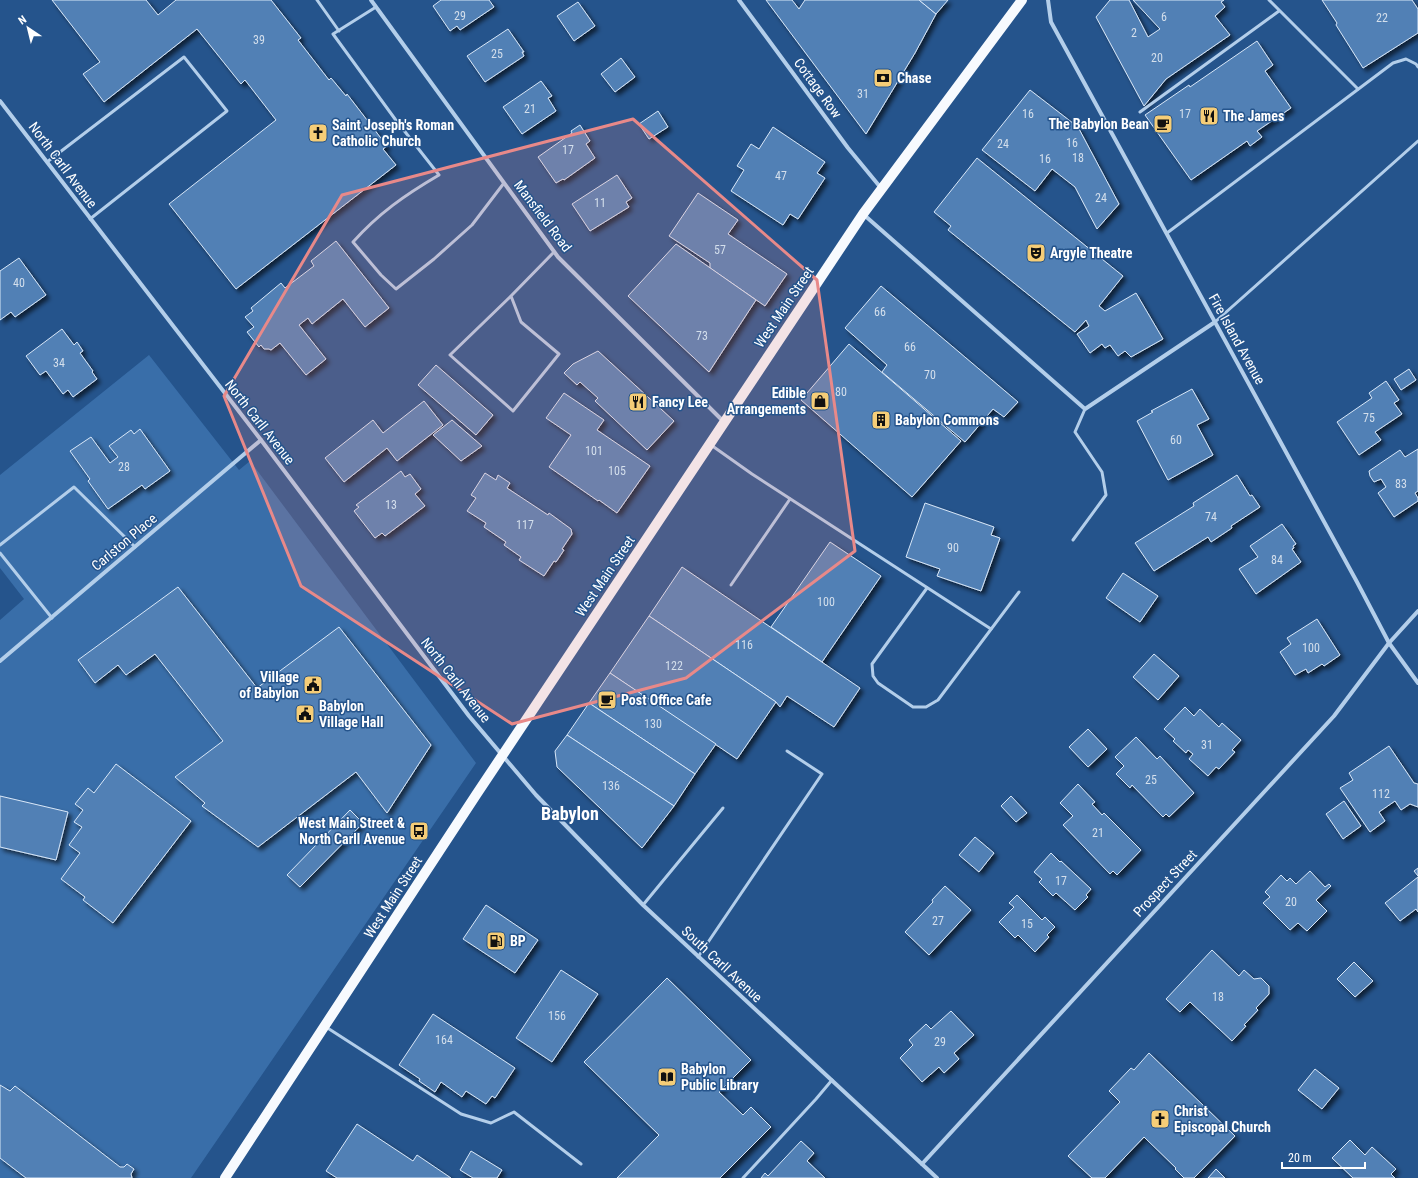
<svg xmlns="http://www.w3.org/2000/svg" width="1418" height="1178" viewBox="0 0 1418 1178" font-family="'Roboto Condensed',sans-serif">
<style>
.green{fill:#396ea9}
.building{fill:#5180b5;stroke:#d8e7f8;filter:url(#shadow)}
.lines{fill:none;stroke-linecap:round;stroke-linejoin:round}
.lane{stroke:#b3ceea;stroke-width:3}
.street{stroke:#b3ceea;stroke-width:4}
.primary{stroke:#f7fafe;stroke-width:10}
.marked{fill:#e88989;fill-opacity:0.2;stroke:#e88989;stroke-width:3;stroke-linejoin:round}
.labels{text-anchor:middle;dominant-baseline:central;stroke-width:3;stroke-linejoin:round;paint-order:stroke}
.number-label{font-size:12px;fill:#d4dfec}
.poi-label{font-size:14px;font-weight:bold;fill:#fff;stroke:#25548c;text-anchor:start}
.street-label{font-size:14px;fill:#fff;stroke:#25548c}
.district-label{font-size:18px;font-weight:bold;fill:#fff;stroke:#25548c}
</style>
<defs>
<filter id="shadow"><feDropShadow dx="3.5" dy="3.5" stdDeviation="2" flood-color="#0009"/></filter>
</defs>
<rect width="100%" height="100%" fill="#25548c"/>
<polygon class="green" points="149,355 239,470 250,461 476,763 191,1178 0,1178 0,620 24,599 0,568 0,475"/>
<g class="building">
<polygon points="52,0 146,0 158,15 176,0 271,0 301,38 298,40 329,80 331,78 346,96 347,94 387,146 383,149 396,165 236,289 169,204 276,120 245,80 241,84 197,29 104,102 83,74 100,62"/>
<polygon points="441,0 489,0 494,7 460,30 457,26 450,31 433,6"/>
<polygon points="766,0 792,0 799,9 805,0 919,0 936,14 915,53 866,134"/>
<polygon points="919,0 948,0 936,14"/>
<polygon points="1110,0 1129,0 1148,37 1160,29 1133,0 1224,0 1221,2 1225,7 1215,16 1230,35 1166,79 1144,106 1096,17"/>
<polygon points="1322,0 1412,0 1418,9 1418,33 1363,68 1336,25 1337,23"/>
<polygon points="578,2 595,26 574,41 557,16"/>
<polygon points="508,29 524,52 522,52 524,56 485,82 467,56"/>
<polygon points="1257,41 1273,65 1265,71 1291,108 1257,131 1262,137 1250,146 1247,141 1191,180 1145,115 1189,85 1190,87"/>
<polygon points="621,58 635,77 615,92 601,74"/>
<polygon points="541,81 552,96 548,98 556,111 522,134 503,107"/>
<polygon points="1030,90 1078,127 1119,204 1097,229 1075,187 1052,169 1035,191 982,150"/>
<polygon points="658,111 668,127 649,139 639,124"/>
<polygon points="580,125 590,141 586,144 595,158 564,180 563,179 556,183 538,157 572,133 571,131"/>
<polygon points="773,127 825,162 817,173 825,178 798,219 790,214 783,225 731,191 744,170 737,166 751,144 759,149"/>
<polygon points="977,158 1123,276 1099,306 1105,311 1136,293 1163,339 1131,357 1125,351 1118,356 1110,345 1105,348 1102,344 1090,353 1077,334 1089,326 1086,320 1075,332 948,230 951,226 934,212"/>
<polygon points="617,175 632,198 626,202 629,207 590,231 572,204"/>
<polygon points="698,193 738,220 728,234 787,274 765,306 710,268 710,263 669,236"/>
<polygon points="336,241 389,308 365,327 343,299 312,324 308,318 299,325 326,359 306,375 280,343 271,350 269,349 264,349 261,345 259,347 247,332 254,327 245,317 253,311 251,308 281,283 285,288 314,266 311,261"/>
<polygon points="676,244 756,300 709,372 628,296"/>
<polygon points="19,258 46,295 15,317 11,312 0,320 0,271"/>
<polygon points="881,286 1018,402 1004,417 993,409 965,442 882,372 887,365 845,328"/>
<polygon points="62,329 74,345 77,342 83,351 80,353 93,371 92,372 97,379 73,397 68,390 63,394 46,371 40,375 26,356"/>
<polygon points="849,344 961,441 912,497 801,400"/>
<polygon points="598,351 674,421 647,450 595,401 598,398 580,382 577,385 564,373 573,364"/>
<polygon points="436,365 493,415 476,435 418,385"/>
<polygon points="1409,369 1416,380 1401,390 1394,379"/>
<polygon points="1386,381 1399,400 1394,403 1402,414 1375,432 1381,440 1359,455 1337,422 1372,398 1369,393"/>
<polygon points="1192,389 1209,419 1197,425 1213,455 1168,480 1137,421 1153,412 1151,411"/>
<polygon points="564,393 604,420 597,430 650,466 617,513 599,500 598,501 549,467 571,435 546,418"/>
<polygon points="424,401 443,425 397,461 387,448 344,482 325,458 373,420 383,433"/>
<polygon points="452,420 482,446 461,461 433,435"/>
<polygon points="140,429 170,471 145,489 142,485 108,509 88,481 90,479 70,451 91,437 110,463 118,457 109,446 131,430 134,434"/>
<polygon points="1418,449 1418,491 1415,493 1418,498 1418,501 1394,517 1378,493 1386,487 1381,479 1374,482 1370,476 1369,471 1400,450 1405,457"/>
<polygon points="401,471 405,477 410,474 421,489 415,494 425,506 385,536 382,533 375,538 354,511 359,507 356,505"/>
<polygon points="485,473 496,480 498,475 510,483 507,488 548,515 549,513 571,529 572,534 562,549 564,550 556,562 554,561 544,576 519,560 521,557 504,545 506,542 484,527 486,523 467,511 476,498 471,495"/>
<polygon points="1237,475 1250,496 1252,495 1260,507 1231,526 1232,528 1211,542 1208,537 1154,571 1135,543 1194,506 1193,503"/>
<polygon points="925,503 994,527 991,535 1000,538 981,591 937,576 940,569 906,557"/>
<polygon points="1282,524 1296,544 1293,546 1294,548 1292,549 1301,562 1256,594 1239,569 1258,557 1250,546"/>
<polygon points="830,542 881,576 822,662 771,627"/>
<polygon points="682,567 860,688 834,727 787,696 780,707 776,702 649,616"/>
<polygon points="1123,573 1158,596 1140,622 1106,598"/>
<polygon points="178,587 257,688 339,627 431,745 387,813 356,772 258,847 202,806 205,803 175,777 223,741 155,654 126,675 118,665 95,683 78,660"/>
<polygon points="649,616 776,702 737,759 610,673"/>
<polygon points="1317,619 1340,655 1324,666 1322,664 1308,673 1306,669 1295,675 1280,652 1291,644 1287,638"/>
<polygon points="1154,654 1179,676 1158,700 1133,677"/>
<polygon points="610,673 716,744 695,774 589,703"/>
<polygon points="589,703 695,774 674,806 567,735"/>
<polygon points="1185,707 1194,716 1200,709 1219,727 1222,723 1241,740 1232,750 1235,752 1219,769 1216,767 1208,776 1189,759 1193,754 1188,750 1186,753 1173,741 1175,739 1164,729"/>
<polygon points="1088,729 1107,749 1088,767 1069,747"/>
<polygon points="567,735 674,806 642,848 557,767 555,751"/>
<polygon points="1136,737 1157,759 1160,756 1194,793 1169,817 1166,814 1163,817 1132,785 1130,788 1116,774 1124,766 1115,757"/>
<polygon points="1389,746 1414,783 1418,784 1418,807 1410,804 1401,810 1395,801 1379,812 1385,821 1370,832 1340,788 1353,780 1349,773"/>
<polygon points="116,764 191,821 113,923 83,900 85,897 61,879 80,853 69,845 82,827 74,822 83,810 75,804 88,788 94,793"/>
<polygon points="1078,784 1095,802 1092,804 1102,815 1104,813 1141,850 1117,875 1113,871 1110,874 1063,825 1073,816 1060,803"/>
<polygon points="0,796 68,812 56,860 0,847"/>
<polygon points="1011,796 1027,813 1016,822 1001,806"/>
<polygon points="1344,801 1361,826 1343,839 1326,814"/>
<polygon points="350,810 363,823 300,887 287,875"/>
<polygon points="975,837 994,853 979,872 959,855"/>
<polygon points="1051,853 1060,862 1061,861 1091,889 1086,895 1088,897 1075,910 1056,893 1053,896 1039,882 1042,879 1034,872"/>
<polygon points="1418,868 1418,876 1414,871"/>
<polygon points="1310,871 1325,887 1329,884 1331,886 1316,900 1327,911 1307,931 1298,923 1290,930 1263,903 1270,897 1265,892 1281,875 1287,881 1290,878 1296,884"/>
<polygon points="1418,877 1418,912 1416,909 1400,921 1385,903"/>
<polygon points="945,886 971,910 929,955 905,932 933,902 932,900"/>
<polygon points="1017,895 1042,920 1045,917 1055,927 1047,935 1049,937 1035,952 1018,935 1015,938 999,922 1014,907 1009,903"/>
<polygon points="486,905 538,940 515,973 463,939"/>
<polygon points="1212,950 1239,976 1244,970 1254,979 1261,978 1269,986 1269,994 1256,1008 1258,1010 1244,1025 1246,1026 1232,1041 1190,1002 1180,1012 1166,999"/>
<polygon points="1354,962 1373,981 1355,997 1337,979"/>
<polygon points="561,970 598,994 552,1062 516,1038"/>
<polygon points="667,978 751,1060 719,1092 743,1115 751,1107 771,1127 720,1178 617,1178 659,1135 584,1062"/>
<polygon points="951,1011 974,1035 954,1053 959,1059 944,1073 939,1067 922,1082 900,1058 913,1045 909,1040 926,1024 931,1029"/>
<polygon points="433,1014 515,1068 495,1098 492,1096 486,1104 466,1091 462,1097 441,1082 435,1092 419,1081 420,1079 399,1065"/>
<polygon points="1149,1053 1235,1136 1194,1178 1184,1178 1175,1169 1176,1168 1144,1137 1105,1178 1092,1178 1068,1156 1120,1102 1109,1091 1131,1068 1134,1070"/>
<polygon points="1315,1069 1339,1088 1322,1109 1298,1090"/>
<polygon points="0,1085 10,1091 15,1086 120,1167 124,1167 127,1164 134,1169 131,1174 132,1178 26,1178 0,1158"/>
<polygon points="357,1124 413,1161 417,1155 451,1178 337,1178 326,1171"/>
<polygon points="1350,1140 1365,1155 1372,1147 1396,1169 1391,1174 1395,1178 1353,1178 1332,1158"/>
<polygon points="801,1141 814,1153 807,1161 825,1178 761,1178 765,1173 768,1176"/>
<polygon points="471,1151 502,1170 497,1178 473,1178 460,1170"/>
<polygon points="1216,1169 1225,1178 1208,1178"/>
</g>
<g class="lines">
<g class="lane">
<polyline points="317,0 339,31"/>
<polyline points="1269,0 1358,89"/>
<path d="M376,7L333,34L395,119L439,175C405,195 379,213 353,242L381,275L396,289L434,259L472,225L504,183"/>
<polyline points="1140,112 1279,11"/>
<polyline points="47,162 184,57 227,111 90,219"/>
<polyline points="1167,233 1393,63 1406,59 1416,64 1418,67"/>
<polyline points="511,296 521,322 559,354 513,411 450,355 511,296 554,252"/>
<polyline points="1215,322 1418,141"/>
<polyline points="711,445 752,474 991,629"/>
<polyline points="1073,540 1106,495 1102,472 1075,432 1085,409"/>
<polyline points="0,545 74,487 135,547"/>
<polyline points="0,553 52,618"/>
<polyline points="731,585 790,499"/>
<polyline points="927,588 872,664 873,676 878,683 913,707 926,707 938,700 1019,592"/>
<polyline points="643,905 723,808"/>
<polyline points="698,957 822,774 787,751"/>
<polyline points="326,1027 461,1114 491,1123 514,1112 581,1164"/>
<polyline points="743,1178 816,1099 832,1080"/>
</g>
<g class="street">
<polyline points="371,0 558,257 724,422"/>
<polyline points="739,0 848,148 881,188"/>
<polyline points="1048,0 1051,22 1357,582 1389,643 1418,683"/>
<polyline points="0,101 261,440 469,716 536,795 643,905 937,1178"/>
<polyline points="863,214 1085,409 1215,322"/>
<polyline points="0,661 261,440"/>
<polyline points="922,1164 1334,716 1389,643 1418,611"/>
</g>
<polyline class="primary" points="225,1178 476,795 863,214 1022,0"/>
</g>
<path class="marked" d="M633,119L817,280L855,551L686,678L512,724L301,586L224,396L342,195Z"/>
<defs>
<g id="bank-square" transform="scale(1)"><rect x="-9" y="-9" width="18" height="18" rx="4" fill="#f5cd77" stroke="#25548c"/><path d="M-6-4H6V4H-6ZM0-2.3a2.3 2.3 0 1 0 0 4.6a2.3 2.3 0 1 0 0-4.6Z" fill="#111"/></g>
<g id="restaurant-square" transform="scale(1)"><rect x="-9" y="-9" width="18" height="18" rx="4" fill="#f5cd77" stroke="#25548c"/><path d="M-5-6h1v4h1v-4h1v4h1v-4h1v5L-1.5 .5V6h-2V.5L-5-1ZM5-6V6H3V1.5H1.5Q1.5-4 5-6Z" fill="#111"/></g>
<g id="cafe-square" transform="scale(1)"><rect x="-9" y="-9" width="18" height="18" rx="4" fill="#f5cd77" stroke="#25548c"/><path d="M-5.5-4.5H6V0H3Q3 3.5 0 3.5H-2.5Q-5.5 3.5-5.5 0ZM3-3.2v2h1.7v-2ZM-6 4.5H4V6H-6Z" fill="#111"/></g>
<g id="church-square" transform="scale(1)"><rect x="-9" y="-9" width="18" height="18" rx="4" fill="#f5cd77" stroke="#25548c"/><path d="M-1.2-6h2.4v3.5h3.3v2.4h-3.3V6h-2.4V-.1h-3.3v-2.4h3.3Z" fill="#111"/></g>
<g id="theatre-square" transform="scale(1)"><rect x="-9" y="-9" width="18" height="18" rx="4" fill="#f5cd77" stroke="#25548c"/><path d="M-5-5.5Q0-4 5-5.5V0Q5 5 0 6Q-5 5-5 0ZM-3.3-2.5H-1v1.5H-3.3ZM1-2.5H3.3v1.5H1ZM-2.8 1Q0 5.5 2.8 1Z" fill="#111"/></g>
<g id="shop-square" transform="scale(1)"><rect x="-9" y="-9" width="18" height="18" rx="4" fill="#f5cd77" stroke="#25548c"/><path d="M-5-2.5h2.3a2.7 3.5 0 0 1 5.4 0H5L5.5 6h-11ZM-1.5-2.5h3a1.5 2.3 0 0 0-3 0Z" fill="#111"/></g>
<g id="building-square" transform="scale(1)"><rect x="-9" y="-9" width="18" height="18" rx="4" fill="#f5cd77" stroke="#25548c"/><path d="M-4-6H4V6H1V3H-1V6H-4ZM-2.5-4.3h1.7v1.8h-1.7ZM.8-4.3h1.7v1.8H.8ZM-2.5-1h1.7V.8h-1.7ZM.8-1h1.7V.8H.8Z" fill="#111"/></g>
<g id="civic-square" transform="scale(1)"><rect x="-9" y="-9" width="18" height="18" rx="4" fill="#f5cd77" stroke="#25548c"/><path d="M-.6-6.5H3V-4.5H.6V-3L4-1V1h2V6H-6V1h2V-1L-.6-3ZM-1.2 2.5V6h2.4V2.5Z" fill="#111"/></g>
<g id="bus-square" transform="scale(1)"><rect x="-9" y="-9" width="18" height="18" rx="4" fill="#f5cd77" stroke="#25548c"/><path d="M-5-6H5V4H4V6H2V4H-2V6H-4V4H-5ZM-3.5-4V0h7V-4ZM-3.5 1.2v1.5H-2V1.2ZM2 1.2v1.5H3.5V1.2Z" fill="#111"/></g>
<g id="fuel-square" transform="scale(1)"><rect x="-9" y="-9" width="18" height="18" rx="4" fill="#f5cd77" stroke="#25548c"/><path d="M-5.5-6h7V0h2V4h1.3V-2.5L3-4.5l.8-.8L6-3V5H2.5V1h-1V6h-7ZM-4.2-4.7v3.2H.2V-4.7Z" fill="#111"/></g>
<g id="library-square" transform="scale(1)"><rect x="-9" y="-9" width="18" height="18" rx="4" fill="#f5cd77" stroke="#25548c"/><path d="M-6-4Q-3-5.5-.7-3.5V5Q-3 3-6 4ZM6-4Q3-5.5 .7-3.5V5Q3 3 6 4Z" fill="#111"/></g>
</defs>
<g fill-rule="evenodd">
<use href="#bank-square" x="883" y="78"/>
<use href="#restaurant-square" x="1209" y="116"/>
<use href="#cafe-square" x="1163" y="124"/>
<use href="#church-square" x="318" y="133"/>
<use href="#theatre-square" x="1036" y="253"/>
<use href="#shop-square" x="820" y="401"/>
<use href="#restaurant-square" x="638" y="402"/>
<use href="#building-square" x="881" y="420"/>
<use href="#civic-square" x="313" y="685"/>
<use href="#cafe-square" x="607" y="700"/>
<use href="#civic-square" x="305" y="714"/>
<use href="#bus-square" x="419" y="831"/>
<use href="#fuel-square" x="496" y="941"/>
<use href="#library-square" x="667" y="1077"/>
<use href="#church-square" x="1160" y="1119"/>
</g>
<g class="labels">
<g class="number-label">
<text x="460" y="16">29</text>
<text x="1164" y="17">6</text>
<text x="1382" y="18">22</text>
<text x="1134" y="33">2</text>
<text x="259" y="40">39</text>
<text x="497" y="54">25</text>
<text x="1157" y="58">20</text>
<text x="863" y="94">31</text>
<text x="530" y="109">21</text>
<text x="1028" y="114">16</text>
<text x="1185" y="114">17</text>
<text x="1072" y="143">16</text>
<text x="1003" y="144">24</text>
<text x="568" y="150">17</text>
<text x="1078" y="158">18</text>
<text x="1045" y="159">16</text>
<text x="781" y="176">47</text>
<text x="1101" y="198">24</text>
<text x="600" y="203">11</text>
<text x="720" y="250">57</text>
<text x="19" y="283">40</text>
<text x="880" y="312">66</text>
<text x="702" y="336">73</text>
<text x="910" y="347">66</text>
<text x="59" y="363">34</text>
<text x="930" y="375">70</text>
<text x="841" y="392">80</text>
<text x="1369" y="418">75</text>
<text x="1176" y="440">60</text>
<text x="594" y="451">101</text>
<text x="124" y="467">28</text>
<text x="617" y="471">105</text>
<text x="1401" y="484">83</text>
<text x="391" y="505">13</text>
<text x="1211" y="517">74</text>
<text x="525" y="525">117</text>
<text x="953" y="548">90</text>
<text x="1277" y="560">84</text>
<text x="826" y="602">100</text>
<text x="744" y="645">116</text>
<text x="1311" y="648">100</text>
<text x="674" y="666">122</text>
<text x="653" y="724">130</text>
<text x="1207" y="745">31</text>
<text x="1151" y="780">25</text>
<text x="611" y="786">136</text>
<text x="1381" y="794">112</text>
<text x="1098" y="833">21</text>
<text x="1061" y="881">17</text>
<text x="1291" y="902">20</text>
<text x="938" y="921">27</text>
<text x="1027" y="924">15</text>
<text x="1218" y="997">18</text>
<text x="557" y="1016">156</text>
<text x="444" y="1040">164</text>
<text x="940" y="1042">29</text>
</g>
<g class="poi-label">
<text x="897" y="78">Chase</text>
<text x="1223" y="116">The James</text>
<text x="1149" y="124" text-anchor="end">The Babylon Bean</text>
<text x="332" y="125">Saint Joseph's Roman<tspan x="332" dy="16">Catholic Church</tspan></text>
<text x="1050" y="253">Argyle Theatre</text>
<text x="806" y="393" text-anchor="end">Edible<tspan x="806" dy="16">Arrangements</tspan></text>
<text x="652" y="402">Fancy Lee</text>
<text x="895" y="420">Babylon Commons</text>
<text x="299" y="677" text-anchor="end">Village<tspan x="299" dy="16">of Babylon</tspan></text>
<text x="621" y="700">Post Office Cafe</text>
<text x="319" y="706">Babylon<tspan x="319" dy="16">Village Hall</tspan></text>
<text x="405" y="823" text-anchor="end">West Main Street &amp;<tspan x="405" dy="16">North Carll Avenue</tspan></text>
<text x="510" y="941">BP</text>
<text x="681" y="1069">Babylon<tspan x="681" dy="16">Public Library</tspan></text>
<text x="1174" y="1111">Christ<tspan x="1174" dy="16">Episcopal Church</tspan></text>
</g>
<g class="street-label">
<text transform="translate(818 88) rotate(54)">Cottage Row</text>
<text transform="translate(63 165) rotate(53)">North Carll Avenue</text>
<text transform="translate(543 216) rotate(53)">Mansfield Road</text>
<text transform="translate(784 307) rotate(-56)">West Main Street</text>
<text transform="translate(1237 339) rotate(61)">Fire Island Avenue</text>
<text transform="translate(260 422) rotate(52)">North Carll Avenue</text>
<text transform="translate(124 542) rotate(-40)">Carlston Place</text>
<text transform="translate(605 576) rotate(-56)">West Main Street</text>
<text transform="translate(456 680) rotate(52)">North Carll Avenue</text>
<text transform="translate(1165 883) rotate(-47)">Prospect Street</text>
<text transform="translate(393 897) rotate(-57)">West Main Street</text>
<text transform="translate(722 964) rotate(43)">South Carll Avenue</text>
</g>
<g class="district-label">
<text x="570" y="813">Babylon</text>
</g>
</g>
<g transform="translate(28 28) rotate(325)" stroke="#25548c" stroke-width="3" paint-order="stroke">
<path d="M0-3L7 15L0 10L-7 15Z" fill="#ffffff"/>
<text y="-6" font-size="11" font-weight="bold" text-anchor="middle" fill="#ffffff">N</text>
</g>
<path d="M1282 1162v6h83v-6" fill="none" stroke="#ffffff" stroke-width="2"/>
<text x="1288" y="1162" font-size="12" fill="#ffffff" stroke="#25548c" stroke-width="3" paint-order="stroke">20 m</text>
</svg>
